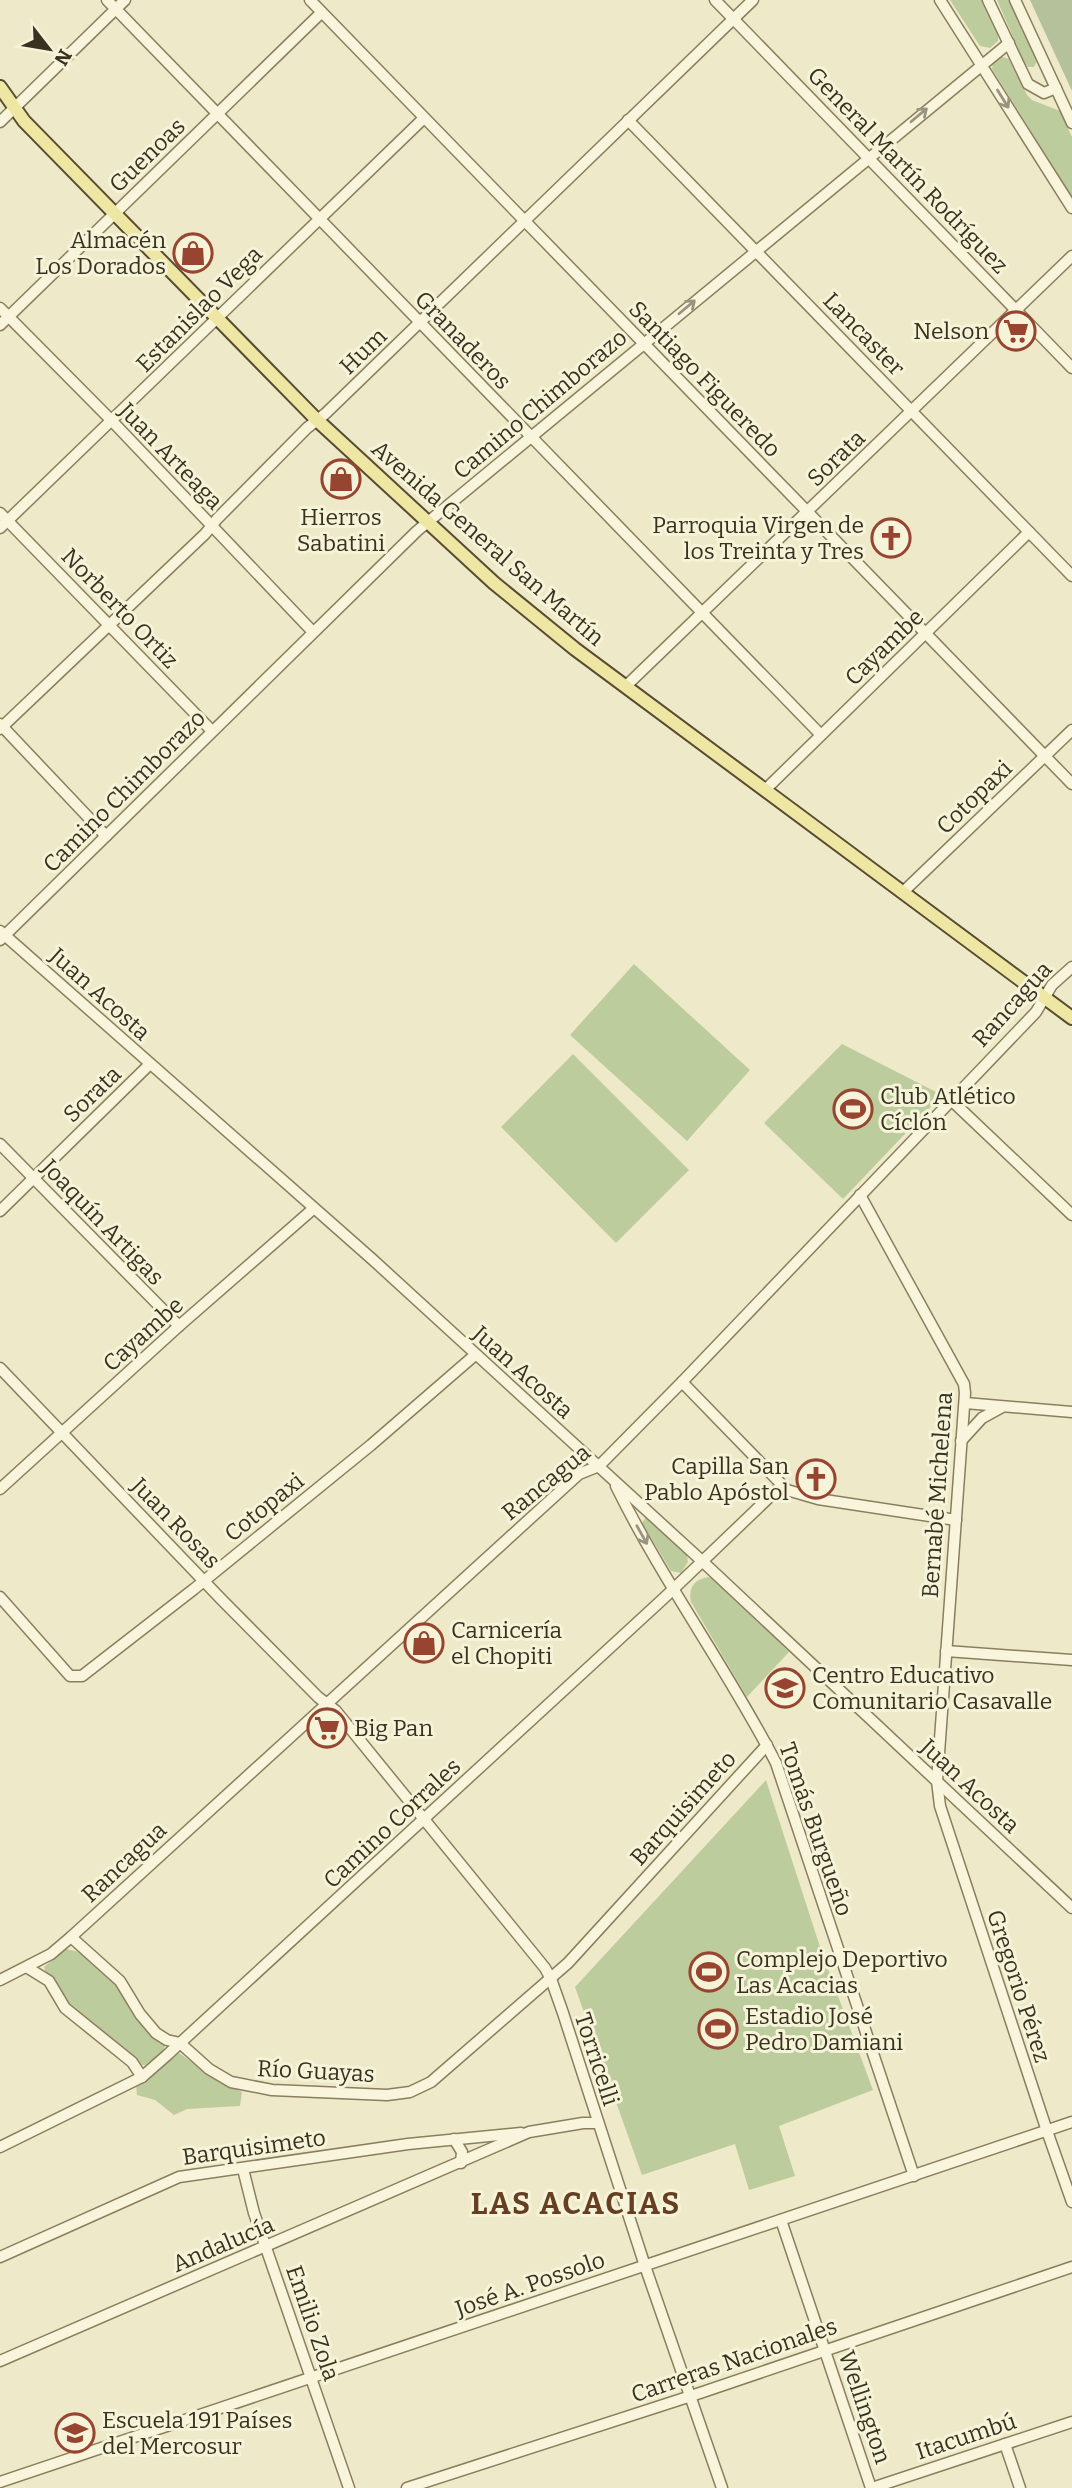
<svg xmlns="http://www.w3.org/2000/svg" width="1072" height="2488" viewBox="0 0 1072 2488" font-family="Bitter,serif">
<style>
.green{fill:#bdcc9d}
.cemetery{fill:#b5c19b}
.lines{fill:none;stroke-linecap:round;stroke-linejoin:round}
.minor-casing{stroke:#8a7e5e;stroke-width:13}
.major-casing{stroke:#584b32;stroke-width:16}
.minor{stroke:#f8f5dc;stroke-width:10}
.major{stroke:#eee6a3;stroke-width:12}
.oneway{stroke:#99947e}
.labels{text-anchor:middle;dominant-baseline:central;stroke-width:6;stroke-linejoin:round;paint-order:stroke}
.street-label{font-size:23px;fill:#3a3221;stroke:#f5f3d8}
.poi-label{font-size:23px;fill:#3a3221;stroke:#f5f3d8;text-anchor:start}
.district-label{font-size:30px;font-weight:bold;letter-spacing:2px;fill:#663e22;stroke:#f5f3d8}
</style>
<rect width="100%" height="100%" fill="#eeeac9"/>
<g class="green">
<polygon points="950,0 983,0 998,32 998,41 990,48 980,46"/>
<polygon points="997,0 1009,0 1037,61 1034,67 1028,67 1024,62"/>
<polygon points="1000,56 1009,59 1027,95 1032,100 1060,111 1072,137 1072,197 992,69 993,61"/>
<polygon points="634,964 750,1070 687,1141 570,1035"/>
<polygon points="842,1044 942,1095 843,1199 764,1123"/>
<polygon points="573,1054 689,1170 616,1243 501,1127"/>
<polygon points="646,1517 687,1555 688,1562 681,1573 671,1571 642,1523"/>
<path d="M709,1577L715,1580L789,1652L747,1697L691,1602C688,1588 694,1579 709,1577Z"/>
<polygon points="766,1780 822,1953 873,2090 779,2126 795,2176 749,2190 735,2144 642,2175 575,1987"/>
<polygon points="66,1949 84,1953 121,1990 134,2016 165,2046 163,2052 145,2065 142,2065 68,2005 60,1987 46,1973 44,1967"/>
<polygon points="179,2053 217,2080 242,2092 240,2106 187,2109 174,2115 155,2100 137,2095 136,2085"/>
</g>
<polygon class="cemetery" points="1030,0 1072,0 1072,91"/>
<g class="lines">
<g class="minor-casing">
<g id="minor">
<polyline points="107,0 821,735"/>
<polyline points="310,0 1072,784"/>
<polyline points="715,0 1072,368"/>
<polyline points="940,0 1072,208"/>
<polyline points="988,0 1028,84 1044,93 1056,88"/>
<polyline points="1015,0 1072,123"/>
<polyline points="628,120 1072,576"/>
<polyline points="0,122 125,0"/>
<polyline points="0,308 112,421 313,632"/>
<polyline points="0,325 321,13"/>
<polyline points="0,513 212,731"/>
<polyline points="0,528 424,118"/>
<polyline points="626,686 1072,256"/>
<polyline points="0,724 106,836"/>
<polyline points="0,729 205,534 217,519 307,428 325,414 753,0"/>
<polyline points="766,789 1029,532"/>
<polyline points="903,892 1072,730"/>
<polyline points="0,931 372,1259 702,1561 1072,1908"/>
<polyline points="0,940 417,531 1009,43"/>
<polyline points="950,1099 1072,1215"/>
<polyline points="0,1144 179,1326"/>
<polyline points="860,1195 964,1384 965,1393 937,1781 940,1806 1047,2131 1072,2202"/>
<polyline points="0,1211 150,1064"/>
<polyline points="0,1368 221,1599 318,1697 336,1711 545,1968 551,1979 563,2013 645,2266 722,2488"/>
<polyline points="682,1382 787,1490 818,1499 956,1520"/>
<polyline points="965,1403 1072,1412"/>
<polyline points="961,1441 982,1418 1002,1407"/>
<path d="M616,1486C663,1582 727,1668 776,1763L914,2176"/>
<polyline points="0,1489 179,1326 313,1209"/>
<polyline points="0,1597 70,1676 82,1676 194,1589 371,1445 475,1355"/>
<polyline points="946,1651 1072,1660"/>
<polyline points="71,1937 120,1981 140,2014 156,2033 167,2040 180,2043 209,2069 231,2082 272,2090 387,2095 410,2092 431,2082 568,1963 767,1745"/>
<polyline points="28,1968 49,1981 65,2008 132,2062 142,2077"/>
<polyline points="0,1980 51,1954 71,1937 579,1474 599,1466 682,1382 1036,1012 1052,985 1072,967"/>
<polyline points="454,2139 462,2152 461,2163"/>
<polyline points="0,2147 142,2077 166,2056 664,1598 781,1486"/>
<polyline points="243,2169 254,2213 349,2488"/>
<polyline points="781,2220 871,2488"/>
<polyline points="0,2257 179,2177 408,2144 521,2133"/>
<polyline points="0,2361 529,2132 583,2123 597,2123"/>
<polyline points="1005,2444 1020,2488"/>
<polyline points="0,2482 1072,2122"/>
<polyline points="407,2488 691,2396 1072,2267"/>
<polyline points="872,2488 1072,2422"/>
</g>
</g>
<g class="major-casing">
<polyline id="major" points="0,87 24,121 317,420 494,583 575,649 1072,1018"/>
</g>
<use href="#minor" class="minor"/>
<use href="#major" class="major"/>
</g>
<defs><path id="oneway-shaft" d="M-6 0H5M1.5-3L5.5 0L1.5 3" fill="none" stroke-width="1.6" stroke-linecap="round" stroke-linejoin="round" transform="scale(1.75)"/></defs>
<g class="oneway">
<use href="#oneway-shaft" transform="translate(1003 99) rotate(58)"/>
<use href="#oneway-shaft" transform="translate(919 115) rotate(-40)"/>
<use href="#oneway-shaft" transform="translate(687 307) rotate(-40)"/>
<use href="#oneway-shaft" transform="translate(642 1535) rotate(61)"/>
</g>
<defs>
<g id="shop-ring" transform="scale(2.0125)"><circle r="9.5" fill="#f5f3d8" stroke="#974430" stroke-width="1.5"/><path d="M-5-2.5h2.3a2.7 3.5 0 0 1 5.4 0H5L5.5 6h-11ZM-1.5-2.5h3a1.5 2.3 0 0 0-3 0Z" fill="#974430"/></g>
<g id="supermarket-ring" transform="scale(2.0125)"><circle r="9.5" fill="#f5f3d8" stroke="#974430" stroke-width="1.5"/><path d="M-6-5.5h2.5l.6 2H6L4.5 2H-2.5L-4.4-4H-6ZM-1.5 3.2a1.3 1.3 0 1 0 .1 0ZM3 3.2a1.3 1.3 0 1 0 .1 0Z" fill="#974430"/></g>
<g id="church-ring" transform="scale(2.0125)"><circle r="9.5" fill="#f5f3d8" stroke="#974430" stroke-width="1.5"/><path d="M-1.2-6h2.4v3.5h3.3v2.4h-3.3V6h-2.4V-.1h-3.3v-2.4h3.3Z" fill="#974430"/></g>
<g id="stadium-ring" transform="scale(2.0125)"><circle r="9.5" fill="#f5f3d8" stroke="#974430" stroke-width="1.5"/><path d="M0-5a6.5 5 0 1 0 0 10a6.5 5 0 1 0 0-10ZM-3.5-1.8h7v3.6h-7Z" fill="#974430"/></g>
<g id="school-ring" transform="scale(2.0125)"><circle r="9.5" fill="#f5f3d8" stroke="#974430" stroke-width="1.5"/><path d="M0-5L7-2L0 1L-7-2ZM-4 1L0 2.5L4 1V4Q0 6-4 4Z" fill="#974430"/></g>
</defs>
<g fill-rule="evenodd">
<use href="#shop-ring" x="193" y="253"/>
<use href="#supermarket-ring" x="1016" y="331"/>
<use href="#shop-ring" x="341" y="479"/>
<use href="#church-ring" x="891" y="538"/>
<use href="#stadium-ring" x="853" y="1109"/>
<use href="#church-ring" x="816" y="1479"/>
<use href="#shop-ring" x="424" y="1643"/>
<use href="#school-ring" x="785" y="1688"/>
<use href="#supermarket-ring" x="327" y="1728"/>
<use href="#stadium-ring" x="709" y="1972"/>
<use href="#stadium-ring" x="718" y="2029"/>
<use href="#school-ring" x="75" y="2433"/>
</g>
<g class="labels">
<g class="street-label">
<text transform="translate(147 155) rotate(-44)">Guenoas</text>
<text transform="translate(908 170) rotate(46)">General Martín Rodríguez</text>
<text transform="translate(199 309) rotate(-45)">Estanislao Vega</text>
<text transform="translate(864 334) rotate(46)">Lancaster</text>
<text transform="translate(463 340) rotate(46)">Granaderos</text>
<text transform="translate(363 351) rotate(-44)">Hum</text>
<text transform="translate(705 379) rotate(46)">Santiago Figueredo</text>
<text transform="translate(540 404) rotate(-40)">Camino Chimborazo</text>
<text transform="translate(171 456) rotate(46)">Juan Arteaga</text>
<text transform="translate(836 458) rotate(-44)">Sorata</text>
<text transform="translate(488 543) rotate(41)">Avenida General San Martín</text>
<text transform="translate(120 608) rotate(46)">Norberto Ortiz</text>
<text transform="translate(884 647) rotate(-44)">Cayambe</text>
<text transform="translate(124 791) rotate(-45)">Camino Chimborazo</text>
<text transform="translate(974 797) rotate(-44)">Cotopaxi</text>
<text transform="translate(100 994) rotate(42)">Juan Acosta</text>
<text transform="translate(1012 1004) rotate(-48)">Rancagua</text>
<text transform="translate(92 1094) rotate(-44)">Sorata</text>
<text transform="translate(103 1222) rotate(46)">Joaquín Artigas</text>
<text transform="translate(143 1334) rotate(-42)">Cayambe</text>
<text transform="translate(523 1372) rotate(42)">Juan Acosta</text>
<text transform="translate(546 1482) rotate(-39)">Rancagua</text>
<text transform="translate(937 1495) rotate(-86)">Bernabé Michelena</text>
<text transform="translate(264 1507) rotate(-39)">Cotopaxi</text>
<text transform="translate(176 1523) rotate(46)">Juan Rosas</text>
<text transform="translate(970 1786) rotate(43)">Juan Acosta</text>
<text transform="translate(683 1808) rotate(-48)">Barquisimeto</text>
<text transform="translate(392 1823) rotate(-43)">Camino Corrales</text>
<text transform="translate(816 1829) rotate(71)">Tomás Burgueño</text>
<text transform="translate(124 1862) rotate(-43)">Rancagua</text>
<text transform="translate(1019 1986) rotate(72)">Gregorio Pérez</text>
<text transform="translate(597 2059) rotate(72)">Torricelli</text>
<text transform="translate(316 2071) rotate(3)">Río Guayas</text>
<text transform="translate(254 2147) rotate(-8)">Barquisimeto</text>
<text transform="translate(223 2244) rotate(-23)">Andalucía</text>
<text transform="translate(530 2284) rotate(-19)">José A. Possolo</text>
<text transform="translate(313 2323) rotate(71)">Emilio Zola</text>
<text transform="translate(734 2360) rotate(-19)">Carreras Nacionales</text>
<text transform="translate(865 2407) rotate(71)">Wellington</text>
<text transform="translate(966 2436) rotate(-18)">Itacumbú</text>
</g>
<g class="poi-label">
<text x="166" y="240" text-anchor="end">Almacén<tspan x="166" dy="26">Los Dorados</tspan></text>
<text x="989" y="331" text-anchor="end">Nelson</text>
<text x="341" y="517" text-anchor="middle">Hierros<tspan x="341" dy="26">Sabatini</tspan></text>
<text x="864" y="525" text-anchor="end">Parroquia Virgen de<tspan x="864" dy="26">los Treinta y Tres</tspan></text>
<text x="880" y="1096">Club Atlético<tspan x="880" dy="26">Cíclón</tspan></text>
<text x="789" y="1466" text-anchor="end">Capilla San<tspan x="789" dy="26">Pablo Apóstol</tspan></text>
<text x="451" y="1630">Carnicería<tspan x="451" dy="26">el Chopiti</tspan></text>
<text x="812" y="1675">Centro Educativo<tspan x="812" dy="26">Comunitario Casavalle</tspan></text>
<text x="354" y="1728">Big Pan</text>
<text x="736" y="1959">Complejo Deportivo<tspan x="736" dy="26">Las Acacias</tspan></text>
<text x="745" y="2016">Estadio José<tspan x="745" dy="26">Pedro Damiani</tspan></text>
<text x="102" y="2420">Escuela 191 Países<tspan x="102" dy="26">del Mercosur</tspan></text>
</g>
<g class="district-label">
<text x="576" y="2204">LAS ACACIAS</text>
</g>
</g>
<g transform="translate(49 49) rotate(121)" stroke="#f5f3d8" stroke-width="5" paint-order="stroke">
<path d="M0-5L12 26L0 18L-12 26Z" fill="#3a3221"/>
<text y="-10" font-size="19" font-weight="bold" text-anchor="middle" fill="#3a3221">N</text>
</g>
</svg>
